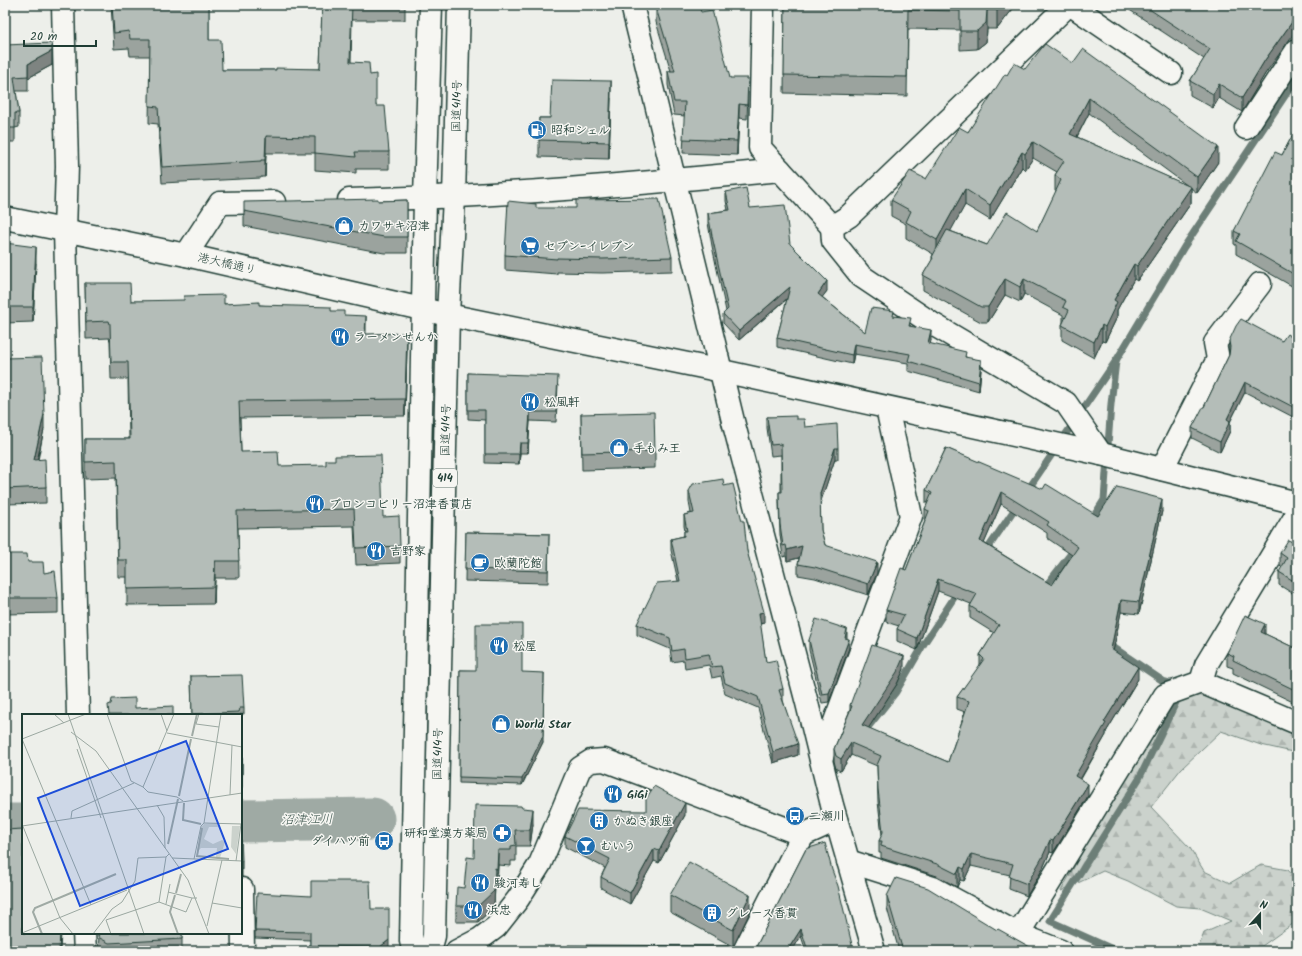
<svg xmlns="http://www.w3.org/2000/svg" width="1302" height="956" viewBox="0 0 1302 956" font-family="Kalam,'Klee One',sans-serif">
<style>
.forest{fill:url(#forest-firs);stroke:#758880}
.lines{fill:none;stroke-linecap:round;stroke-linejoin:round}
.stream{stroke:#6c7e77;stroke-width:7}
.river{stroke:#9faaa4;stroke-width:43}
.minor-casing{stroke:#1f3d34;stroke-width:25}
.highway-casing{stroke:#1f3d34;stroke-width:25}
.minor{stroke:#f6f6f2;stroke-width:22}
.highway{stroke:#f6f6f2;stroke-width:22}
.wall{fill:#9ba39e;stroke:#1f3d34;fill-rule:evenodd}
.shaded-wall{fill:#7e8481;stroke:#1f3d34}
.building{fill:#b4bdb8;stroke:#1f3d34;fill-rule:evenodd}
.labels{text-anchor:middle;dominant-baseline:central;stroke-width:3;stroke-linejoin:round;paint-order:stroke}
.shield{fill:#f6f6f2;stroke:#60746d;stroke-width:1}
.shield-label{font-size:11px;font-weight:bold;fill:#1f3d34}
.street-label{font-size:12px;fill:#1f3d34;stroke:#f6f6f2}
.poi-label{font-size:12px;font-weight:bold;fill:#1f3d34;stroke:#f6f6f2;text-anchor:start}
.water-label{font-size:13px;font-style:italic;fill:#3f5850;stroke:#f6f6f2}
.inset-river{fill:none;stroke:#9faaa4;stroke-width:2}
.inset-road{fill:none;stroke:#9ba8a1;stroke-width:1}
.view{fill:#1d4ed8;fill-opacity:0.15;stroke:#1d4ed8;stroke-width:2}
.inset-edge{fill:none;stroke:#1f3d34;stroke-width:2}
</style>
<defs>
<pattern id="forest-firs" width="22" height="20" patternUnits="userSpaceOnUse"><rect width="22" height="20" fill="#cbd2cc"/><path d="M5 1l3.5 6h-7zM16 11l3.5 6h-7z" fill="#aeb5b0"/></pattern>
</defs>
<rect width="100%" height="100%" fill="#edefea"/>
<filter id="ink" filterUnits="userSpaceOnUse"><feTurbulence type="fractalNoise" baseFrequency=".025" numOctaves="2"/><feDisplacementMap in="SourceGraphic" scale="8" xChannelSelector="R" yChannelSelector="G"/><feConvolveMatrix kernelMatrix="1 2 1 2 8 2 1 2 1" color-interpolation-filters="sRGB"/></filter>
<g filter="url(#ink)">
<polygon class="forest" points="1197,689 1297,723 1297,753 1261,745 1221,731 1181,769 1151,807 1190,848 1204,871 1230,883 1261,865 1288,870 1297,880 1297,921 1255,951 1197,951 1204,933 1231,921 1200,908 1176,906 1128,881 1103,871 1061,891 1118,786 1161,703"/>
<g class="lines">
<g class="stream">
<polyline points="1027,491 1117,359 1184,247 1297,78"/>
<polyline points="1090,522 1104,500 1111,404 1116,361"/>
<polyline points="984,554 1018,504"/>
<polyline points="1045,590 1045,587 1076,547"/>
<polyline points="1107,643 1163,681 1177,685"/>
<polyline points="865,731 896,692 925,642 959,590"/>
<polyline points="1117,951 1050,921 1139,779 1180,694"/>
</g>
<g class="river">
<polyline points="241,821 373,819"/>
<polyline points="5,825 23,825"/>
</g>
<g class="minor-casing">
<g id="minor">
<polyline points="63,5 67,166 65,231 78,715"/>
<polyline points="632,5 733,421 807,703 832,805 874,951"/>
<polyline points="763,5 760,148 832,227"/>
<polyline points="1068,5 849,216 832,227 833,241 861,276 931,323 1066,403 1101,454"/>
<polyline points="1071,5 1171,73"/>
<polyline points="1246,128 1297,50"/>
<path d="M349,200C493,197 637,184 780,170"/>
<polyline points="5,218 186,255 448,315 722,371 1101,454 1297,503"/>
<polyline points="186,255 220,203 274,202"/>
<polyline points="1162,469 1218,359 1215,343 1260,284"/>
<polyline points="1201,682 1206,665 1297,514"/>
<polyline points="821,759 911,516 887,408"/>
<polyline points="848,861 933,888 1018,934 1061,951"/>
<polyline points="242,889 243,951"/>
<polyline points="84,933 85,951"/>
<polyline points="1018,934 1165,695 1201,682 1297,723"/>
<polyline points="457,951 480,939 496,927 518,899 540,864 580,768 591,761 604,760 803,835 836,820"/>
<polyline points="744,951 803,835"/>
</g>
</g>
<g class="highway-casing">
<g id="highway">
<polyline points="414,951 411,941 425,198 431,5"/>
<polyline points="430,951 434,936 448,315 454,197 459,5"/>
</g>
</g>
<use href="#minor" class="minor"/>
<use href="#highway" class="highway"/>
</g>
<g class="wall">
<polygon points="111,5 209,5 209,40 222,70 276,70 320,69 322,5 405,5 405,20 352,20 351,62 370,75 376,106 389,152 389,169 356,169 356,173 315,170 315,153 266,153 265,177 261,177 261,178 162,183 158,124 149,123 150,56 130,56 129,48 114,49"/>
<polygon points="785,5 1016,5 997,29 987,29 986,42 977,49 960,50 960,30 908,29 907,96 784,93"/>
<polygon points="1122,5 1297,5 1265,74 1242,112 1219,98 1213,108 1190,95 1190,81 1204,59"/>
<polygon points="656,8 701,12 730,78 748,92 747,119 739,118 737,155 683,153 685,116 674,115 668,85 668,71 671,71 656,22"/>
<polygon points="5,45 52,65 28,78 28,91 16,91 19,113 19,127 15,128 15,142 5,142"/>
<path d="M1073,63L1218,162L1197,193L1191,188V203L1137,281L1134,279L1117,310V317L1105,342L1102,341L1094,358L1062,340V325L1063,322V315L1024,294L1020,302L1005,295L988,322H981L923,290V275L932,260V257L933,254L906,238V224L891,216V200L926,179L968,132L1007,75L1025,69ZM1089,113L1188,186L1077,137ZM1033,158L1057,172L1055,175V191L1056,192L1037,231L987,245L950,231L965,205L990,220L1022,167L1025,170Z"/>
<polygon points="611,98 609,159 539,157 539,118 550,118"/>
<polygon points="1297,127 1297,289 1236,254 1236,245 1234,244 1234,231 1282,155"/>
<polygon points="726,192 750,208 790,244 827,291 822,297 865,332 894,316 911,326 931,340 930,344 966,357 981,370 979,391 908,371 908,363 854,354 852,364 777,347 777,338 787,299 739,340 723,323 723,314 726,311 712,246 708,223 708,213 728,210 726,201"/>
<polygon points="407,200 407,253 384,253 244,226 244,211 378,201"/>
<polygon points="536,208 672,257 672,271 602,273 557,272 557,274 505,270 505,255"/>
<polygon points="5,243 36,263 33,322 5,323"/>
<polygon points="85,283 131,301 259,305 331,311 344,315 366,334 407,350 405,416 240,418 241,452 279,466 383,517 400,546 400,563 356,565 354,526 238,528 239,578 215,578 214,604 127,605 127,577 118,577 116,478 85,479 85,439 129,439 128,379 111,379 110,341 109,338 86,339"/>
<polygon points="1229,341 1297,341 1297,419 1245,392 1230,422 1230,431 1220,452 1192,438 1192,428 1204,407 1229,355"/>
<polygon points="5,358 44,429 38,460 46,487 46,503 5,504"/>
<polygon points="468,373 558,385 556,422 530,421 528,453 520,453 519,464 485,463 485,420 468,419"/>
<polygon points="581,414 655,451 655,468 582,470"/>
<polygon points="767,417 796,419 805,427 838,448 838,459 835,459 820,503 821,530 825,545 877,573 868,595 815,578 798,575 798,564 799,558 787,561 786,556 783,557 780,535 779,503 779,492 781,492 781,455 771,456 767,428"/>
<path d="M946,448L1098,516L1162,511L1139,614L1121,612L1113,651L1138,679L1106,732V735L1081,779L1088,796L1053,853L1050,852L1042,870L1027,896L1009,889L1010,875L971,866L964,881L960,880L957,887L937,876L881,858V853H879V841L882,835L878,802L877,766L851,755L841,771L836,769L834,761V749L850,710V705L904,669L897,684L868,728L948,762L965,712L957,709V697L980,666V655L994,633L970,618V606L971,604L938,591L917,650L897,641V629L899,626L886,622V610L906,570L925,521V509L928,503H926V490ZM1001,504L1047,533V538L1072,555L1052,585L984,543Z"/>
<polygon points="724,486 747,551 764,623 760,624 766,662 783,689 783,700 798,755 773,763 758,708 725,694 721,676 712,678 709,665 685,669 684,660 672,662 670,649 637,635 637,624 678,581 671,550 671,539 684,536 684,531 685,531 684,526 684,515 691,513 689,502 689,491"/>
<polygon points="466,532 549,534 548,583 465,581"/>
<polygon points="1297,541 1297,596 1279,585 1279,572 1282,568 1280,566 1280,553 1295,543"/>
<polygon points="5,554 28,562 44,573 58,598 58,613 5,614"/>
<polygon points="1265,634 1297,649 1297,704 1233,673 1233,668 1227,666 1227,653"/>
<polygon points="847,639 849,648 829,702 822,703 809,650 809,640"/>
<polygon points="460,670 522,672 543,742 522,785 459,783"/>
<polygon points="191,676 244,708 244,714 240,714 240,715 192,715"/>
<rect x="241" y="744" width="1" height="43"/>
<polygon points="522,808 533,824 530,846 516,846 516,861 511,861 511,866 498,865 497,884 495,884 494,907 478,922 456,922 456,906 464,888"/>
<polygon points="685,815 659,863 654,861 630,904 601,888 601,877 605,868 565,847 565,836"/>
<polygon points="5,830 23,933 60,951 5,951"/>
<polygon points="806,849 853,949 860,951 806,951 801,936 792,951 753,951 755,949"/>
<polygon points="670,895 750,912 733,947 734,950 568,951 732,946 670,912"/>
<polygon points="887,896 997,930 1037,951 899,951 887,908"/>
<polygon points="371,909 389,947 385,951 310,951 310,940 255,938 255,931"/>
<polygon points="98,933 182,933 182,951 98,951 99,936 98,936"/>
</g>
<g class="shaded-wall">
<polygon points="1001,5 1016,5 997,29 997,10"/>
<polygon points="987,10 987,29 986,42 977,49 977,31"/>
<polygon points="1297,15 1297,29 1265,74 1242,112 1242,98 1265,60"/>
<polygon points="52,51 52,65 28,78 28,64"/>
<polygon points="611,81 611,98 609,159 609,142"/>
<polygon points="1219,84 1219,98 1213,108 1213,94"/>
<polygon points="1089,98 1089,113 1070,150 1070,134"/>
<polygon points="739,104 739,118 737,155 737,141"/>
<polygon points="266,136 266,153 265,177 265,160"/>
<polygon points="1033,142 1033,158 1025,170 1025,154"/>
<polygon points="1218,147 1218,162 1197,193 1197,177"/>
<polygon points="1022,152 1022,167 990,220 990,205"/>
<polygon points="1191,187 1191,203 1137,281 1137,266"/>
<polygon points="965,189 965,205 937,256 937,240"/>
<polygon points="36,247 36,263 33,322 33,307"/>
<polygon points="1134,264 1134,279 1117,310 1117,317 1105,342 1105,327 1114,300"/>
<polygon points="1005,279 1005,295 988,322 988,307"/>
<polygon points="1024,279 1024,294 1020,302 1020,287"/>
<polygon points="827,281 827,291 818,303 818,294"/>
<polygon points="790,287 790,296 739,340 739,331"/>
<polygon points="366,316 366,333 365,350 365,334"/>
<polygon points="1102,325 1102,341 1094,358 1094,342"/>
<polygon points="931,330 931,340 928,353 928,343"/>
<polygon points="407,333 407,350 405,416 405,399"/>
<polygon points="854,344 854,354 852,364 852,355"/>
<polygon points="981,360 981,370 979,391 979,382"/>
<polygon points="1245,382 1245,392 1230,422 1230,431 1220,452 1220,442 1227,419"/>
<polygon points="530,412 530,421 528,453 528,443"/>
<polygon points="44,414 44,429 34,475 34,460"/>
<polygon points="520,443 520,453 519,464 519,454"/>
<polygon points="835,448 835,459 820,504 820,493"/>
<polygon points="1001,492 1001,504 980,553 980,541"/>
<polygon points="1162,499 1162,511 1139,614 1139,602"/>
<polygon points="802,546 802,557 787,561 787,550"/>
<polygon points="215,561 215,578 214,604 214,587"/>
<polygon points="877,562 877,573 868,595 868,584"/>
<polygon points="938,579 938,591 917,650 917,638"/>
<polygon points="1121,600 1121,612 1111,662 1111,649"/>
<polygon points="764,612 764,623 759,624 759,613"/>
<polygon points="1265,624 1265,637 1261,632"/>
<polygon points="847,629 847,639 845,638"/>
<polygon points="849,639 849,648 829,702 829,693"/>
<polygon points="904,656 904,669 897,684 862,738 862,725"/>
<polygon points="1138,667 1138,679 1106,732 1106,735 1075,788 1075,776 1104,722"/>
<polygon points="544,673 543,742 522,785 522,779"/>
<polygon points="851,743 851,755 841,771 841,759"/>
<polygon points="798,744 798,755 773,763 773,752"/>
<polygon points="1088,784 1088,796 1053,853 1053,841"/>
<polygon points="685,803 685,815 659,863 659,851"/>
<polygon points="533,809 533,824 530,846 530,830"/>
<polygon points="1050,840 1050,852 1042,870 1027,896 1027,884"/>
<polygon points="654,849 654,861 630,904 630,893"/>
<polygon points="498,850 498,865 497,884 497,869"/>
<polygon points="971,854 971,866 964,881 964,869"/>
<rect x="241" y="861" width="1" height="16"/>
<polygon points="960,867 960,880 957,887 957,874"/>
<polygon points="495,868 495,884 494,907 478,922 478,906"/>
<polygon points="750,895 750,912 733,947 733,930"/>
<polygon points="801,929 801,936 792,951 787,951"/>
<polygon points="60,933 61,933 60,951 59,951"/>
<polygon points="389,940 389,947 385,951 380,951 380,947"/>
</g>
<g class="building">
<polygon points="112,5 209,5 209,40 221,40 222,70 276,70 276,68 320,69 322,5 352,5 350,62 369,63 370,75 376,74 376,106 385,106 389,152 355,152 356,157 315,153 315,137 266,136 265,160 261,160 261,161 162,167 158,107 149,106 150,39 130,39 129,31 114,33"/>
<polygon points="668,5 699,5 701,12 712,10 730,78 748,78 747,105 739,104 737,141 683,139 685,102 674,102 668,71 675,71 656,8"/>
<polygon points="785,5 1001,5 997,10 987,10 986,23 977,31 960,31 960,11 908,10 907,77 784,75"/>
<polygon points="1143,5 1294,5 1297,7 1297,15 1265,60 1242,98 1219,84 1213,94 1190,81 1210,49"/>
<polygon points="52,43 52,51 28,64 28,76 14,77 19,113 15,113 15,128 5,128 5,45"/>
<polygon points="1045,44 1073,63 1083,49 1218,147 1197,177 1089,98 1070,134 1191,187 1137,266 1134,264 1114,300 1117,302 1105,327 1102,325 1094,342 1062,325 1069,310 1063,307 1066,301 1024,279 1020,287 1005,279 988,307 981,307 923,275 933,258 932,257 947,230 987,245 1007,212 1037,231 1061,180 1055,175 1064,161 1033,142 1025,154 1022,152 990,205 965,189 937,240 906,222 911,211 891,200 910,171 926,179 959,127 968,132 1005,74 1007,75 1014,63 1025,69"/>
<polygon points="552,80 611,81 609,142 539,140 539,118 550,118"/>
<polygon points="1297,127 1297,276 1236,241 1240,234 1234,231 1275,152 1282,155"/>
<polygon points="746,188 750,208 785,205 790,244 827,281 818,294 865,332 871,308 894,311 893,316 911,318 909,326 931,330 928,343 966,352 965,357 981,360 979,382 908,361 910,354 854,344 852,355 777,338 790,287 739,331 723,314 728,309 712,236 708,213 730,210 726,192"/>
<polygon points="378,199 378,201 407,200 407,237 384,237 244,211 244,202"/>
<polygon points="659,199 672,257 602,259 557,258 557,259 505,255 508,201 536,204 536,208 576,208 576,200"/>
<polygon points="5,243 36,247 33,307 5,307"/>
<polygon points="85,283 130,283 131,301 184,300 184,296 224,295 224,304 259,302 259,305 331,307 331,311 344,311 344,315 366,316 365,334 407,333 405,399 239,401 241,452 278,451 279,466 326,465 326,460 335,460 335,456 381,455 383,517 399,516 400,546 356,548 354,509 237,511 239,561 215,561 214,587 127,589 127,560 118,560 116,461 85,462 85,439 130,439 128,362 111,362 110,324 109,321 86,322"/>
<polygon points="1241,319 1282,341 1287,334 1297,341 1297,409 1245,382 1227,419 1230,421 1220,442 1192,428 1203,407 1204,407 1229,355 1230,347 1229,341 1236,326"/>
<polygon points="42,357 44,414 34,460 45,459 46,487 5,489 5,358"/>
<polygon points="468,373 558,376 556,412 530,412 528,443 520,443 519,454 485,454 485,410 468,410"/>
<polygon points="654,412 655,451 582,453 581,414"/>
<polygon points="796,416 796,419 804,419 805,427 837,424 838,448 835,448 820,493 821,530 825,545 877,562 868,584 815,567 798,564 802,546 787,550 786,545 783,546 780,524 779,492 782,492 781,444 771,445 767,417"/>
<path d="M946,448L1043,489L1046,484L1098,516L1117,487L1162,499L1139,602L1121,600L1111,649L1138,667L1104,722L1106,723L1075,776L1088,784L1053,841L1050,840L1042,858L1027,884L1009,877L1013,864L971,854L964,869L960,867L957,874L937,864L881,846L882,841H879L883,832L878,789L877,765L881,756L851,743L841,759L836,756L834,749L852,706L850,705L872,645L904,656L897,672L862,725L948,762L969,701L957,697L984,659L980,655L999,625L970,606L977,594L938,579L917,638L897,629L904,615L886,610L901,568L906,570L929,511L925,509L932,493L926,490ZM1001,492L1049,522L1047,525L1078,547L1052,585L980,541Z"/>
<polygon points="723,479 724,486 733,484 742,521 744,521 747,551 764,612 759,613 766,662 776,660 783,689 779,690 798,744 773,752 758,697 725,683 721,666 712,667 709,654 685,658 684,649 672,651 670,638 637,624 657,583 680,581 671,539 684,536 684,531 687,531 684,515 694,513 689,491 693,484"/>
<polygon points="466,532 549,534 548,571 465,569"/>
<polygon points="1288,540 1295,543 1297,541 1297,583 1279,572 1287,558 1280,553"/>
<polygon points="5,554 27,554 28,562 43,562 44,573 55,571 58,598 5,598"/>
<polygon points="1245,615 1265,624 1261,632 1297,649 1297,691 1233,660 1234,656 1227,653"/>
<polygon points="816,619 847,629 845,638 849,639 829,693 822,694 809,640"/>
<polygon points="476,624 522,624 522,672 544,673 543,736 522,779 459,777 460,670 476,670"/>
<polygon points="242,675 244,708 240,708 239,712 192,714 191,676"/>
<polygon points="135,698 135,708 173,706 173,715 109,715 108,705 111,704 112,699"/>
<rect x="241" y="744" width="1" height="31"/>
<polygon points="654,786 685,803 659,851 654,849 630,893 601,877 610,859 565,836 578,810 646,811 646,799"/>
<polygon points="475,805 521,806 522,808 533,809 530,830 515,830 516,845 511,846 511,850 498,850 497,869 495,868 494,891 478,906 456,906 457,887 464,888 467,857 474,858"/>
<polygon points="23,829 23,933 60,933 59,951 5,948 5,950 5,830"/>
<polygon points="241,837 242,861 241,861"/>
<polygon points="825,843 832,870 838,886 853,949 859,948 860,951 808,951 801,929 787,951 753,951 755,949 806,849"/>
<polygon points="689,862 750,895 733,930 670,895"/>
<polygon points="896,878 928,888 997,930 998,929 1037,951 903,951 887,896"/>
<polygon points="311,881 370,881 371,909 389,909 389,940 380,947 310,946 310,932 255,931 257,893 311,896"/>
<polygon points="99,933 182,933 182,939 109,943 98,937"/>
<polygon points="568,945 732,946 735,951 568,951"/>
</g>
</g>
<defs>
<g id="fuel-disc" transform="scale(1)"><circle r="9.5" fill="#1f6fb2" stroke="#f6f6f2"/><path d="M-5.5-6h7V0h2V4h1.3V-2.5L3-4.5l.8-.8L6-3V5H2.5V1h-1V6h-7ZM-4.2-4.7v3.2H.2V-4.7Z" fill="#fff"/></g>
<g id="shop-disc" transform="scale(1)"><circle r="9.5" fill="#1f6fb2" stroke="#f6f6f2"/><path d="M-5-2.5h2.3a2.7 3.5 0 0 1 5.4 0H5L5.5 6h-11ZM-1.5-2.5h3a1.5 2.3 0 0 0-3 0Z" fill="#fff"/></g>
<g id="supermarket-disc" transform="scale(1)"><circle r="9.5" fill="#1f6fb2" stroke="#f6f6f2"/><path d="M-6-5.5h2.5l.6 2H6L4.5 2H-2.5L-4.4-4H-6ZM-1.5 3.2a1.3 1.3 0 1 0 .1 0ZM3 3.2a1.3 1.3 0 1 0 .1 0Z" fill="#fff"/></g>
<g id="restaurant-disc" transform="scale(1)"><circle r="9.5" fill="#1f6fb2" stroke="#f6f6f2"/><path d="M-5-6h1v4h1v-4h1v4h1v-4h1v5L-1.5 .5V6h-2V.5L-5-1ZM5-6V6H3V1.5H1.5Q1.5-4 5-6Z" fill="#fff"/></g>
<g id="cafe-disc" transform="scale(1)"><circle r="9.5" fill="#1f6fb2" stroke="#f6f6f2"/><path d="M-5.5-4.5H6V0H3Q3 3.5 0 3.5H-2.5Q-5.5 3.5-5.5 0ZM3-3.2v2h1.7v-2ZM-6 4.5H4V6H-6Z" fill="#fff"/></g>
<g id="bus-disc" transform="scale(1)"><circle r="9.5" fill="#1f6fb2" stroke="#f6f6f2"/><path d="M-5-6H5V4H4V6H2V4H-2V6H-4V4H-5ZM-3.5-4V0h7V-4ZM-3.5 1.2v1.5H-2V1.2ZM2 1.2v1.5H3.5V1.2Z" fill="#fff"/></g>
<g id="building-disc" transform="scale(1)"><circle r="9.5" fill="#1f6fb2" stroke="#f6f6f2"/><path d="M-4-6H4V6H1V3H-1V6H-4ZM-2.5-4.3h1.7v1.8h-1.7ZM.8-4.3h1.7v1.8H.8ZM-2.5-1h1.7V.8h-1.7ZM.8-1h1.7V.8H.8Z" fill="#fff"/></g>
<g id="pharmacy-disc" transform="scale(1)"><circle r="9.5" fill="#1f6fb2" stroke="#f6f6f2"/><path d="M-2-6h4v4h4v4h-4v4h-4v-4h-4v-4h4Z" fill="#fff"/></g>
<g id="bar-disc" transform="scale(1)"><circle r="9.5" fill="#1f6fb2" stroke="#f6f6f2"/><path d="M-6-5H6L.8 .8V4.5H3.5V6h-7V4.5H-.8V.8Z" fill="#fff"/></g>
</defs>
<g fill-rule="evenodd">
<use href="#fuel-disc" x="537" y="130"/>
<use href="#shop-disc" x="344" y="226"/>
<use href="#supermarket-disc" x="530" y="246"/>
<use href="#restaurant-disc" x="340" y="337"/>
<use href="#restaurant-disc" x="530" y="402"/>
<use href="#shop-disc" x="619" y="448"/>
<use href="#restaurant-disc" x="315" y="504"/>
<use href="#restaurant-disc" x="376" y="551"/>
<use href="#cafe-disc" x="480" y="563"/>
<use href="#restaurant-disc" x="499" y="646"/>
<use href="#shop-disc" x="501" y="724"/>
<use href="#restaurant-disc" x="613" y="794"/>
<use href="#bus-disc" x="795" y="816"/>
<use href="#building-disc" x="599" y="821"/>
<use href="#pharmacy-disc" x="502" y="833"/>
<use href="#bus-disc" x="384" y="841"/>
<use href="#bar-disc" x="586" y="846"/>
<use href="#restaurant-disc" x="480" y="883"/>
<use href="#restaurant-disc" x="473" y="910"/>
<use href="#building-disc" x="712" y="913"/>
</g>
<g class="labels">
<rect class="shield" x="433" y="469" width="24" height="18" rx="3"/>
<g class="shield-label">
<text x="445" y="478">414</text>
</g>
<g class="street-label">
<text transform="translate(457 106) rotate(-89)">国道414号</text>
<text transform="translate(227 264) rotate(13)">港大橋通り</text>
<text transform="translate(446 430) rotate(-89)">国道414号</text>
<text transform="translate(438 754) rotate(-89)">国道414号</text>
</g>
<g class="poi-label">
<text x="551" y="130">昭和シェル</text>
<text x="358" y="226">カワサキ沼津</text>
<text x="544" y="246">セブン-イレブン</text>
<text x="354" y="337">ラーメンせんか</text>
<text x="544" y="402">松風軒</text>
<text x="633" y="448">手もみ王</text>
<text x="329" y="504">ブロンコビリー沼津香貫店</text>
<text x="390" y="551">吉野家</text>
<text x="494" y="563">欧蘭陀館</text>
<text x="513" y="646">松屋</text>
<text x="515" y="724">World Star</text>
<text x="627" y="794">GiGi</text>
<text x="809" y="816">二瀬川</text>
<text x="613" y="821">かぬき銀座</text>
<text x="488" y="833" text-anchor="end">研和堂漢方薬局</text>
<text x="370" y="841" text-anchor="end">ダイハツ前</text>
<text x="600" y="846">むいう</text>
<text x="494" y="883">駿河寿し</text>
<text x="487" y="910">浜忠</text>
<text x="726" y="913">グレース香貫</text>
</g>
<g class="water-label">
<text transform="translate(307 820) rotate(-1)">沼津江川</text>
</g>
</g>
<g transform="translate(22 714)">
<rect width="220" height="220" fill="#edefea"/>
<path d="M195,109L196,113H187L182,125L191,130L200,126L203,128L198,144L194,143L195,134H179L175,138L179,113L182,110ZM210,112H218L214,140L209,133Z" fill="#cbd2cc"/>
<path class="inset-river" d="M170,22L175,0M157,82L169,25M162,89L161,106L179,110M180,114L175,142L207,145M146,130L156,85M154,179L159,160M153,181L148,198L156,220M20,220L11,198L13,194L94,160"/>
<path class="inset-road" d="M32,0L42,9M46,0L122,220M85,0L109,67L121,73M139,0L145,17M152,0L121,73L126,78L155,83L161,87M177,0L174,10L197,13M49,18L74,37L166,166L187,220M145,19L220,33M0,25L69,191M0,25L64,0M55,35L79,104M208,81L210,31M135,91L142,103L143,134M49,104L50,97L112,69M182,109L220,110M0,110L38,204L51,220M0,112L220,79M150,144L220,147M172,145L179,112L182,109L199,0M214,147L219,110M146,178L170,184M137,188L144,143M190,189L220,194M144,190L148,170M185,212L200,146M0,219L105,176M71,220L90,195L100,188L113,167L116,144L144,143L147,140M89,220L84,206L137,188L164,198L170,184H175"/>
<path class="view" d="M164,27L206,135L58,192L16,84Z"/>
<rect width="220" height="220" class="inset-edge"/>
</g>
<rect width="1302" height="956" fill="none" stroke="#f6f6f2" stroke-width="20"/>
<rect x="10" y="10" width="1282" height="936" fill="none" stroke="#1f3d34" stroke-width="1.5" filter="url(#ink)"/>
<g transform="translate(1260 914) rotate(21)" stroke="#f6f6f2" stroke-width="3" paint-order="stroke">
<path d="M0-3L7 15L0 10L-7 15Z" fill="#1f3d34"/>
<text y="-6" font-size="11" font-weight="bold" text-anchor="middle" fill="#1f3d34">N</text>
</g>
<path d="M24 40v6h72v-6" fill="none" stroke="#1f3d34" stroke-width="2"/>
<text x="30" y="40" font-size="12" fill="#1f3d34" stroke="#f6f6f2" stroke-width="3" paint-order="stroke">20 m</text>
</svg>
